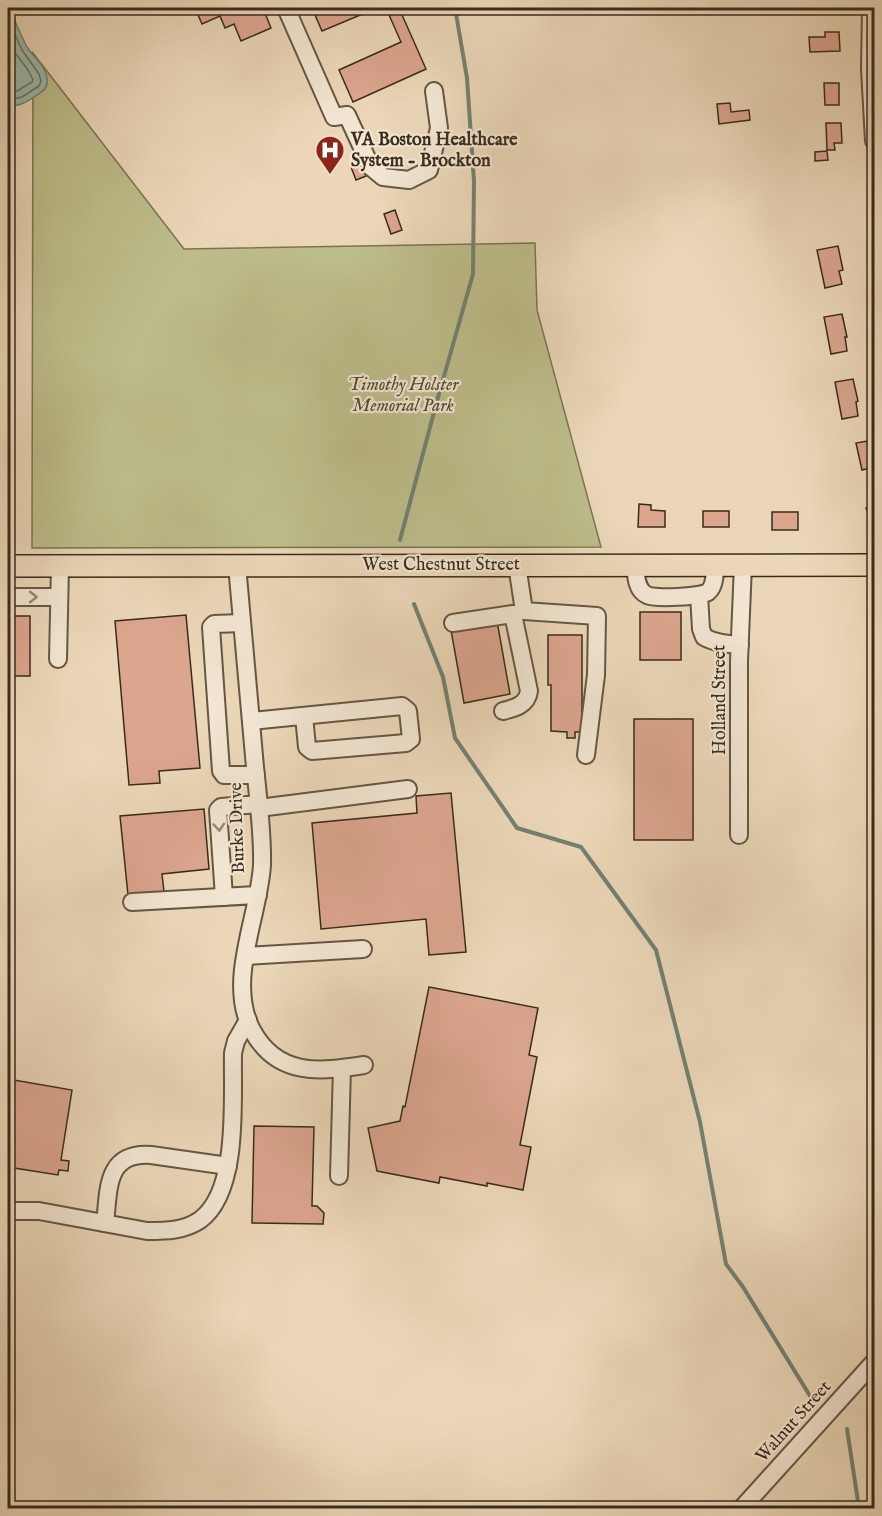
<svg xmlns="http://www.w3.org/2000/svg" width="882" height="1516" viewBox="0 0 882 1516" font-family="'IM FELL English',serif">
<style>
.green{fill:#bdbd8b;stroke:#7b7454;stroke-width:1.5}
.water{fill:#99baab;stroke:#738172;stroke-width:1.5}
.lines{fill:none;stroke-linecap:round;stroke-linejoin:round}
.shore{stroke:#697364;stroke-width:1.5}
.stream{stroke:#738172;stroke-width:4}
.building{fill:#dba58e;stroke:#392c1c;stroke-width:1.5}
.minor-casing{stroke:#665743;stroke-width:20}
.major-casing{stroke:#392c1c;stroke-width:24}
.minor{stroke:#f2e5d1;stroke-width:16}
.major{stroke:#ebd7b8;stroke-width:21}
.oneway{stroke:#968876}
.labels{text-anchor:middle;dominant-baseline:central;stroke-width:4.5;stroke-linejoin:round;paint-order:stroke}
.poi-label{font-size:18px;font-weight:bold;fill:#392c1c;stroke:#f2e5d1;text-anchor:start}
.park-label{font-size:18px;font-style:italic;fill:#534932;stroke:#f2e5d1}
.street-label{font-size:18px;fill:#392c1c;stroke:#f2e5d1}
</style>
<rect width="100%" height="100%" fill="#ebd7b8"/>
<filter id="stains"><feTurbulence type="fractalNoise" baseFrequency=".00333" numOctaves="4"/><feColorMatrix values="0 0 0 0 .2 0 0 0 0 .09 0 0 0 0 .02 0 0 0 .5 -.17"/></filter>
<radialGradient id="worn" r=".72"><stop offset=".6" stop-color="#630" stop-opacity="0"/><stop offset="1" stop-color="#630" stop-opacity=".3"/></radialGradient>
<polygon class="green" points="33,53 184,249 535,243 537,310 601,547 32,548"/>
<path class="water" d="M8,8H9C15,20 20,34 27,47C34,58 49,68 47,84C46,91 39,93 34,97C25,103 18,107 8,105Z"/>
<g class="lines">
<g class="shore">
<polyline points="8,19 22,50 39,74 41,81 39,86 22,97 8,100"/>
<polyline points="8,37 16,54 28,70 33,80 32,82 17,91 8,93"/>
</g>
<g class="stream">
<polyline points="400,540 437,401 473,274 474,181 467,78 455,8"/>
<polyline points="414,604 443,677 455,738 517,828 581,847 656,950 700,1122 726,1264 743,1287 815,1404"/>
<polyline points="847,1429 859,1508"/>
</g>
</g>
<g class="building">
<polygon points="195,8 263,8 271,28 241,41 234,24 225,28 220,16 202,24"/>
<polygon points="312,8 377,8 322,31"/>
<polygon points="386,8 399,8 426,69 353,102 339,70 401,42"/>
<polygon points="825,32 839,32 840,51 810,52 809,37 825,37"/>
<polygon points="824,83 839,83 839,105 825,105"/>
<polygon points="730,103 731,112 749,110 750,120 719,124 717,104"/>
<polygon points="826,123 841,123 842,143 834,143 835,150 827,150"/>
<polygon points="827,151 828,160 815,161 815,152"/>
<polygon points="361,163 366,176 356,180 351,167"/>
<polygon points="395,210 402,230 391,234 384,214"/>
<polygon points="838,246 843,270 839,271 842,284 825,288 817,250"/>
<polygon points="842,314 847,337 845,337 847,351 831,354 824,317"/>
<polygon points="853,379 858,401 856,402 858,416 842,419 835,382"/>
<polygon points="874,440 874,467 862,470 856,443"/>
<polygon points="639,504 651,505 651,510 665,511 665,527 638,527"/>
<polygon points="874,504 874,527 866,508"/>
<rect x="703" y="511" width="26" height="16"/>
<rect x="772" y="512" width="26" height="18"/>
<rect x="640" y="612" width="41" height="48"/>
<polygon points="186,615 200,768 159,771 160,783 129,785 115,621"/>
<rect x="8" y="616" width="22" height="60"/>
<polygon points="497,621 510,694 464,703 451,630"/>
<polygon points="548,635 582,635 582,732 575,732 575,738 567,738 567,732 551,731 551,685 548,685"/>
<rect x="634" y="719" width="59" height="121"/>
<polygon points="451,793 466,952 429,955 426,919 321,929 312,823 417,813 416,796"/>
<polygon points="204,809 209,869 162,874 164,892 128,895 120,816"/>
<polygon points="429,987 538,1008 529,1055 537,1057 520,1145 531,1147 523,1190 487,1183 487,1186 440,1177 439,1183 377,1171 368,1128 400,1121 403,1106 405,1107"/>
<polygon points="8,1079 72,1090 61,1160 69,1161 68,1171 59,1170 58,1175 8,1167"/>
<polygon points="254,1126 314,1127 312,1206 317,1206 324,1213 323,1224 252,1223"/>
</g>
<g class="lines">
<g class="minor-casing">
<g id="minor">
<polyline points="286,8 334,117 347,115 371,167 383,177 409,180 429,170 439,128 434,91"/>
<polyline points="871,8 870,69 874,141"/>
<path d="M237,565C243,629 248,692 254,756C257,791 263,830 262,865C259,917 226,981 252,1030C277,1077 320,1072 364,1065"/>
<polyline points="517,565 524,611 597,616 596,675 586,755"/>
<path d="M635,565C636,575 636,590 647,595C654,599 701,597 708,592C715,586 715,573 715,565"/>
<path d="M699,595L701,629L704,637C715,643 727,644 740,645"/>
<polyline points="8,597 59,597"/>
<polyline points="242,623 214,624 211,627 221,771 224,775 256,775"/>
<path d="M453,623L513,614L529,691C527,705 515,708 503,711"/>
<polyline points="58,659 60,566"/>
<polyline points="251,721 402,706 408,711 411,739 406,743 312,751 307,747 304,716"/>
<polyline points="259,808 408,789"/>
<polyline points="739,835 739,661 743,565"/>
<polyline points="224,897 218,810 221,807 258,804"/>
<polyline points="132,902 258,895"/>
<polyline points="246,956 363,949"/>
<polyline points="339,1176 342,1068"/>
<path d="M8,1211H39L147,1231C166,1231 184,1231 200,1220C240,1191 232,1098 233,1053L236,1041L248,1020"/>
<path d="M105,1223C109,1190 105,1152 151,1155L228,1166"/>
<polyline points="742,1508 874,1362"/>
</g>
</g>
<g class="major-casing">
<polyline id="major" points="8,566 874,565"/>
</g>
<use href="#minor" class="minor"/>
<use href="#major" class="major"/>
</g>
<defs><path id="oneway-chevron" d="M-2-3.5L2.5 0L-2 3.5" fill="none" stroke-width="1.6" stroke-linecap="round" stroke-linejoin="round" transform="scale(1.5)"/></defs>
<g class="oneway">
<use href="#oneway-chevron" transform="translate(33 597)"/>
<use href="#oneway-chevron" transform="translate(219 827) rotate(86)"/>
</g>
<defs>
<g id="hospital-pin" transform="scale(1.5)"><path d="M0 17L-7.5 6A9.5 9.5 0 1 1 7.5 6Z" fill="#8f2418" stroke="#f2e5d1"/><path d="M-5-5h3v3.5h4V-5h3V5h-3V1.5h-4V5h-3Z" fill="#fff"/></g>
</defs>
<g fill-rule="evenodd">
<use href="#hospital-pin" x="330" y="150"/>
</g>
<g class="labels">
<g class="poi-label">
<text x="351" y="140">VA Boston Healthcare<tspan x="351" dy="21">System - Brockton</tspan></text>
</g>
<g class="park-label">
<text x="403" y="385">Timothy Holster<tspan x="403" dy="21">Memorial Park</tspan></text>
</g>
<g class="street-label">
<text x="441" y="565">West Chestnut Street</text>
<text transform="translate(720 700) rotate(-90)">Holland Street</text>
<text transform="translate(238 828) rotate(-92)">Burke Drive</text>
<text transform="translate(794 1422) rotate(-48)">Walnut Street</text>
</g>
</g>
<rect width="882" height="1516" fill="none" stroke="#ebd7b8" stroke-width="30"/>
<rect x="9" y="9" width="864" height="1498" fill="none" stroke="#392c1c" stroke-width="3"/>
<rect x="15" y="15" width="852" height="1486" fill="none" stroke="#392c1c" stroke-width="1.5"/>
<rect width="100%" height="100%" filter="url(#stains)"/>
<rect width="100%" height="100%" fill="url(#worn)"/>
</svg>
